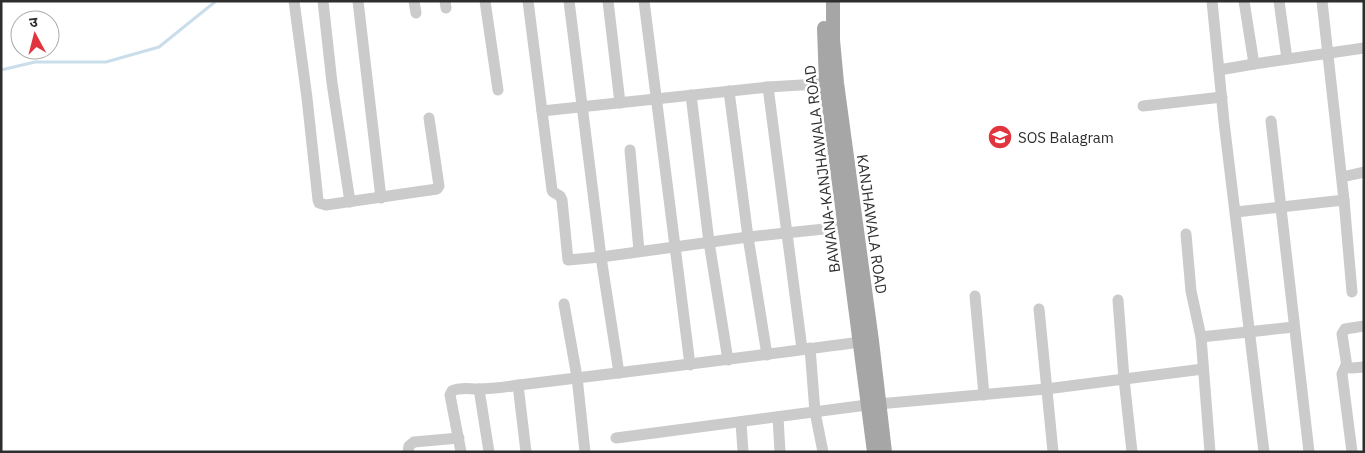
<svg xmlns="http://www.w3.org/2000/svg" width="1365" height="453" viewBox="0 0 1365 453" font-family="'IBM Plex Sans','Noto Sans Devanagari',sans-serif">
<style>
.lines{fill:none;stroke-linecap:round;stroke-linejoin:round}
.stream{stroke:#c9ddeb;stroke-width:3}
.minor{stroke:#cbcbcb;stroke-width:11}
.major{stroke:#a6a6a6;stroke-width:14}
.labels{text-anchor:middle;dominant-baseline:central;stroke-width:5;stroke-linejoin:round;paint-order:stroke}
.poi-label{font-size:15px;fill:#2e2e2e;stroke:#fff;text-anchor:start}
.street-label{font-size:15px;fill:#2e2e2e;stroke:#fff}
</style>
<rect width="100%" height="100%" fill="#fff"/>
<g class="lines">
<polyline class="stream" points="1,70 35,62 106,62 159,47 216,1"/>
<g class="minor">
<polyline points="294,1 307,98 318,200 319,203 326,205 437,189 439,186 429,118"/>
<polyline points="323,1 332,83 350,202"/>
<polyline points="358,1 381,198"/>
<polyline points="414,1 416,13"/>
<polyline points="445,1 446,8"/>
<polyline points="485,1 498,90"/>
<polyline points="528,1 552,190 553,192 560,196 562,200 568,260 601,257 748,237 853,226"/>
<polyline points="569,1 601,257 619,373"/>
<polyline points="608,1 620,103"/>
<polyline points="644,1 690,365"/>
<polyline points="1212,1 1224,122 1264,452"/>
<polyline points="1244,1 1254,64 1364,48"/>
<polyline points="1279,1 1287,59"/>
<polyline points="1219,70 1254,64"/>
<polyline points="768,87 802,349"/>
<polyline points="729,91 748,237 767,355"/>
<polyline points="691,95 709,242 728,360"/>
<polyline points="1143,106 1222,97"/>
<polyline points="542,111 768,87 834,83"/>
<polyline points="1271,121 1309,452"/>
<polyline points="630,150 639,251"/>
<polyline points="1342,177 1364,172"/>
<polyline points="1344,200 1352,292"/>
<polyline points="1236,212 1344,200 1322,1"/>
<polyline points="1186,234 1191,291 1201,337 1210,452"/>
<polyline points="975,296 984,395"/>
<polyline points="1118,300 1124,379 1132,452"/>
<polyline points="564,304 577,377 585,452"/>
<polyline points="1039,309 1053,452"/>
<polyline points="1364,326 1345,329 1342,334 1347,367 1352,368 1364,367"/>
<polyline points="1201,337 1294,327"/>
<polyline points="810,348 815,412 823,452"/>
<polyline points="1346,365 1342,374 1352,452"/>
<polyline points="518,385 526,452"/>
<polyline points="479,389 489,452"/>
<polyline points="778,417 780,452"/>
<polyline points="741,422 743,452"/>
<polyline points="616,438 867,405 1046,389 1203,369"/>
<polyline points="408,452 409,446 414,442 459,438"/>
<path d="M461,452L450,395L452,391C460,387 469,389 478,389C491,389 506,387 519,385C635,371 751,357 867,341"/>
</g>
<g class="major">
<polyline points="833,1 833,40 837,83 872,341 885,452"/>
<polyline points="824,28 826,84 874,452"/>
</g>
</g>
<defs>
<g id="school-disc" transform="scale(1.25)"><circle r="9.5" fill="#e0353e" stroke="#fff"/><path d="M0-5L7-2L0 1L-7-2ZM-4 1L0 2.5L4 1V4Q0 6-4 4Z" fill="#fff"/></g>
</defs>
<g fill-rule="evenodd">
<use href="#school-disc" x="1000" y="137"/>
</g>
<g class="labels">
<g class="poi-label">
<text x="1018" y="137">SOS Balagram</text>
</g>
<g class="street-label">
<text transform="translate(822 169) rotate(-97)">BAWANA-KANJHAWALA ROAD</text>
<text transform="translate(872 224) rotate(82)">KANJHAWALA ROAD</text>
</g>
</g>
<rect width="1365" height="453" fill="none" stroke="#2e2e2e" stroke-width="5"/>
<g transform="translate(35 35) rotate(353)"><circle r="24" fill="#ffffff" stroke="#ababab"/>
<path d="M0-4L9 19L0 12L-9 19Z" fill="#e0353e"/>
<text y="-8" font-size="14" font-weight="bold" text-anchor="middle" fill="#2e2e2e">उ</text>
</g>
</svg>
